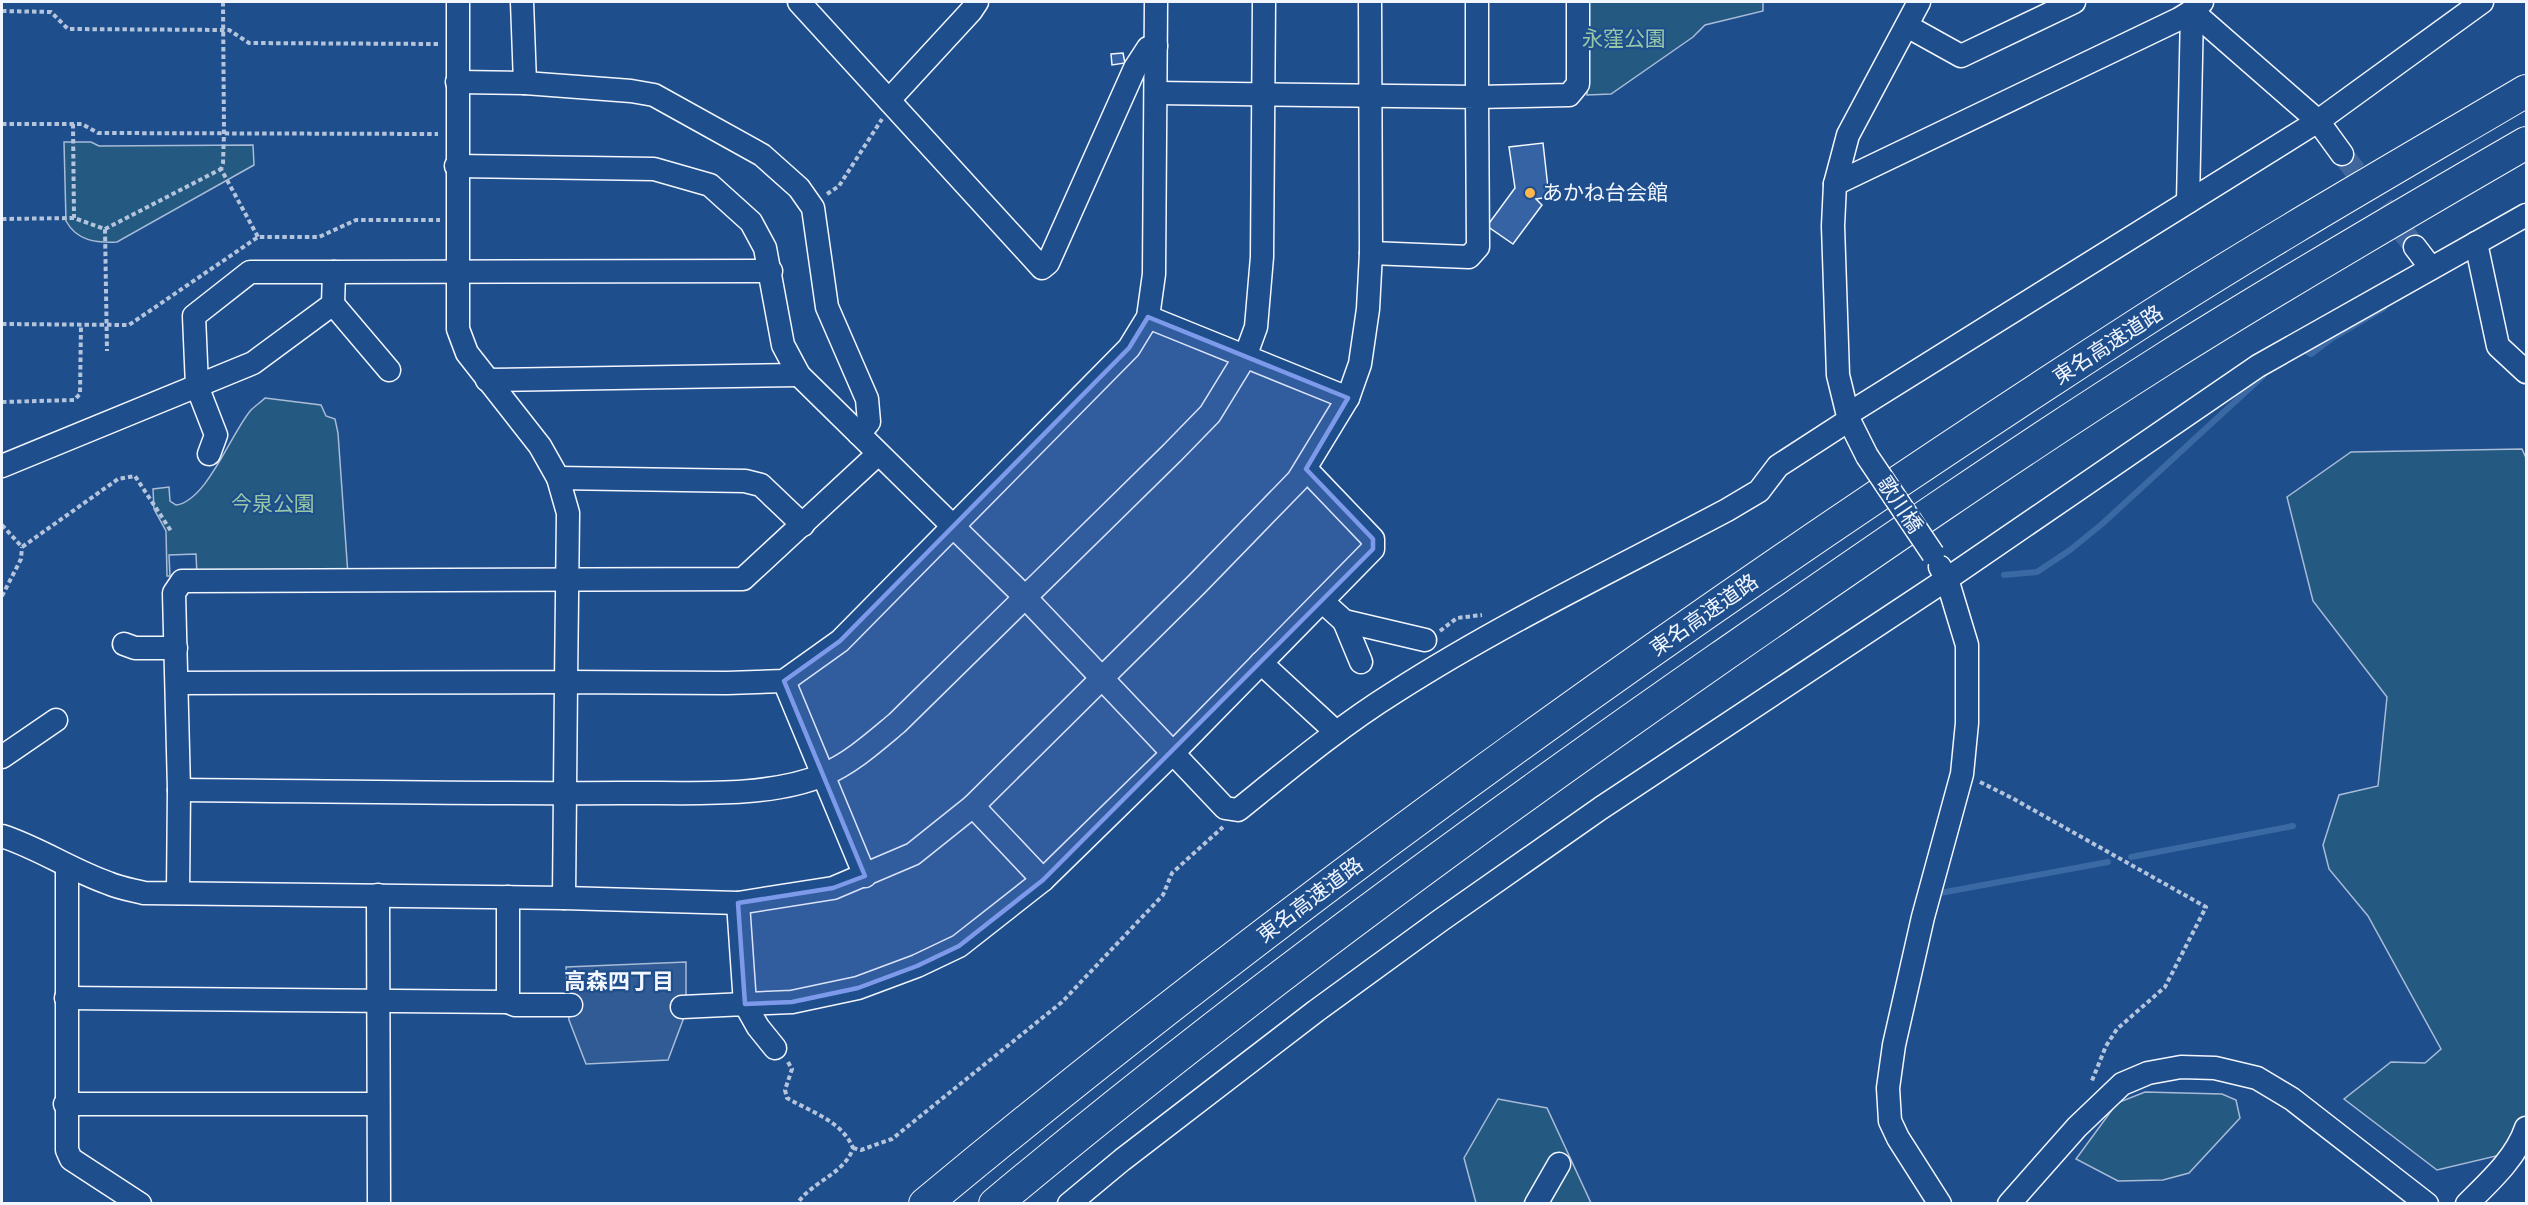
<svg xmlns="http://www.w3.org/2000/svg" width="2528" height="1205" viewBox="0 0 2528 1205" font-family="Jost,'Noto Sans JP',sans-serif">
<style>
.green{fill:#245a82;stroke:#a8bbd7;stroke-width:1.5}
.parking{fill:#305b95;stroke:#a8bbd7;stroke-width:1.5}
.lines{fill:none;stroke-linecap:round;stroke-linejoin:round}
.stream{stroke:#3b69a3;stroke-width:6}
.building{fill:#3563a3;stroke:#f2f6ff;stroke-width:1.5}
.minor-tunnel{stroke:#3f679d;stroke-width:22;stroke-dasharray:22 11;stroke-linecap:butt}
.minor-casing{stroke:#f2f6ff;stroke-width:25}
.highway-casing{stroke:#f2f6ff;stroke-width:34}
.path{stroke:#b3c4dc;stroke-width:4;stroke-dasharray:4.5 3;stroke-linecap:butt}
.minor{stroke:#1f4e8c;stroke-width:22}
.highway{stroke:#1f4e8c;stroke-width:32}
.minor-bridge-casing{stroke:#f2f6ff;stroke-width:25;stroke-linecap:butt}
.minor-bridge{stroke:#1f4e8c;stroke-width:22}
.marked{fill:#7d9aea;fill-opacity:0.2;stroke:#7d9aea;stroke-width:4.5;stroke-linejoin:round}
.poi-dot{fill:#ffb74d;stroke:#1f4e8c;stroke-width:2}
.labels{text-anchor:middle;dominant-baseline:central;stroke-width:4.5;stroke-linejoin:round;paint-order:stroke}
.park-label{font-size:21px;fill:#97c8a6;stroke:#1f4e8c}
.poi-label{font-size:21px;fill:#f2f6ff;stroke:#1f4e8c;text-anchor:start}
.street-label{font-size:21px;fill:#f2f6ff;stroke:#1f4e8c}
.neighbourhood-label{font-size:22px;font-weight:bold;fill:#f2f6ff;stroke:#1f4e8c}
</style>
<rect width="100%" height="100%" fill="#1f4e8c"/>
<g class="green">
<polygon points="1587,2 1763,2 1763,11 1705,25 1693,37 1611,94 1587,95"/>
<path d="M64,142H91L99,146L253,145L254,165L117,242C96,243 77,241 66,221Z"/>
<path d="M265,398L321,405L326,416L335,419L338,433L348,575H197L196,554L169,555L170,576H167L166,531L154,509L153,489L169,487L170,501L176,505C207,501 231,433 251,410C255,406 261,402 265,398Z"/>
<polygon points="2522,449 2526,458 2526,1160 2521,1150 2437,1170 2344,1099 2391,1062 2425,1063 2441,1049 2368,916 2329,869 2323,845 2339,795 2378,786 2387,697 2313,601 2287,497 2351,452"/>
<polygon points="2145,1092 2222,1094 2236,1100 2240,1118 2189,1173 2163,1180 2118,1181 2076,1159 2117,1103"/>
<polygon points="1498,1099 1547,1108 1591,1203 1476,1203 1464,1158"/>
</g>
<polygon class="parking" points="686,962 686,1012 668,1060 586,1064 569,1020 566,967"/>
<g class="lines">
<g class="stream">
<polyline points="2301,349 2311,354 2331,339 2384,308"/>
<polyline points="2004,575 2037,572 2070,550 2102,524 2263,376"/>
<polyline points="2131,857 2293,826"/>
<polyline points="1940,893 2108,862"/>
</g>
</g>
<g class="building">
<polygon points="1123,53 1125,63 1112,65 1111,54"/>
<polygon points="1543,143 1549,197 1536,199 1542,205 1513,244 1487,226 1515,188 1509,147"/>
</g>
<g class="lines">
<polyline class="minor-tunnel" points="2342,154 2415,247"/>
<g class="minor-casing">
<g id="minor">
<polyline points="522,2 525,83"/>
<polyline points="799,2 1042,268 1048,263 1135,68 1148,48 1156,46"/>
<polyline points="1477,2 1477,97 1569,95 1578,84 1578,2"/>
<polyline points="2192,11 2318,121 2342,154"/>
<polyline points="1907,26 1961,56 2074,2"/>
<polyline points="457,82 525,83 631,91 654,95 762,155 799,188 813,208 827,307 867,399 869,422 859,434"/>
<polyline points="1156,93 1477,97 1478,247 1469,257 1371,253"/>
<polyline points="889,100 971,11 977,2"/>
<path d="M456,166L654,169L710,185L751,222L765,248L783,345L799,375L1024,596L1225,808L1238,810C1289,769 1339,727 1395,692C1501,624 1616,569 1727,510L1759,491L1778,466L1849,420"/>
<polyline points="1835,184 2179,19 2192,11 2202,2"/>
<polyline points="2188,202 2192,11"/>
<polyline points="2476,243 2498,346 2526,372"/>
<polyline points="2415,247 2431,268"/>
<polyline points="333,304 389,370"/>
<polyline points="1148,317 1348,398"/>
<polyline points="487,380 799,375"/>
<polyline points="1848,414 2318,121 2482,2"/>
<polyline points="209,454 216,435 197,386 194,316 250,272 334,272"/>
<polyline points="1867,456 1849,420 1838,375 1833,226 1835,184 1848,135 1919,2"/>
<polyline points="2,466 253,363 333,304 334,272 771,271"/>
<polyline points="558,478 745,481 761,485 803,525"/>
<polyline points="1322,601 1344,621 1425,640"/>
<polyline points="1344,621 1361,662"/>
<polyline points="124,644 135,648 176,648"/>
<polyline points="1261,663 1336,732"/>
<polyline points="784,681 865,876"/>
<polyline points="177,683 566,682 568,513 558,478 540,446 467,353 458,329 458,2"/>
<polyline points="2,757 56,720"/>
<path d="M179,790C326,791 473,794 620,793C681,792 766,799 823,775C851,763 873,743 897,723L1172,453L1210,414L1245,357L1256,327L1262,257L1264,2"/>
<polyline points="973,806 1043,880"/>
<path d="M2,836C39,848 71,870 108,883C119,888 132,890 144,893L564,898L738,903L833,888L913,854L973,806L1197,584L1298,480L1348,398L1360,364L1368,309L1371,253L1370,2"/>
<polyline points="67,866 67,1150 71,1159 140,1204"/>
<polyline points="178,893 179,790 174,593 182,581 743,579 878,454"/>
<polyline points="378,895 379,1204"/>
<polyline points="564,898 566,682 727,683 784,681 840,641 1129,348 1148,317 1154,274 1156,2"/>
<polyline points="738,903 745,1004 792,1002 858,988 917,966 959,946 1043,880 1173,753 1373,549 1373,539 1306,469"/>
<polyline points="66,998 508,1002 508,897"/>
<polyline points="508,1002 515,1005 571,1005"/>
<polyline points="682,1007 745,1004 758,1027 775,1048"/>
<polyline points="65,1104 378,1104"/>
<polyline points="1069,1204 1122,1160 1316,1011 1441,920 1601,808 1947,579 2258,366 2526,215"/>
<polyline points="1536,1204 1559,1164"/>
<polyline points="1940,1204 1898,1138 1890,1121 1888,1088 1894,1045 1923,917 1962,774 1967,723 1967,645 1947,579 1940,567"/>
<polyline points="2009,1204 2077,1127 2122,1084 2148,1073 2181,1067 2215,1068 2257,1078 2292,1099 2427,1204"/>
<path d="M2467,1204C2489,1182 2516,1158 2526,1128"/>
</g>
</g>
<g class="highway-casing">
<g id="highway">
<path d="M925,1204C1310,884 1719,594 2140,323C2266,242 2397,167 2526,91"/>
<path d="M995,1204C1227,1010 1472,830 1721,657C1867,556 2014,454 2164,359C2283,284 2405,213 2526,143"/>
</g>
</g>
<g class="path">
<polyline points="223,2 224,133 223,163 221,169 258,237"/>
<polyline points="2,11 51,12 68,29 229,30 249,43 438,44"/>
<polyline points="2,124 82,124 98,133 438,134"/>
<polyline points="73,124 74,218"/>
<polyline points="827,194 839,186 882,119"/>
<polyline points="2,219 74,218 105,229 107,351"/>
<polyline points="105,229 221,169"/>
<polyline points="2,324 129,325 258,237 319,237 356,220 440,220"/>
<polyline points="2,402 74,400 80,394 81,325"/>
<polyline points="2,525 22,547 118,479 135,476 171,531"/>
<polyline points="2,596 21,559 22,547"/>
<polyline points="1440,631 1457,618 1482,615"/>
<polyline points="1980,782 2012,798 2206,907 2165,987 2117,1029 2106,1046 2091,1083"/>
<path d="M788,1062L792,1069L785,1090L787,1098C811,1112 842,1121 853,1148C845,1174 812,1181 797,1204"/>
<polyline points="853,1148 861,1150 892,1139 1062,1002 1163,895 1172,873 1223,827"/>
</g>
<use href="#minor" class="minor"/>
<use href="#highway" class="highway"/>
<g class="minor-bridge-casing">
<polyline id="minor-bridge" points="1867,456 1933,554"/>
</g>
<use href="#minor-bridge" class="minor-bridge"/>
</g>
<path class="marked" d="M1148,317L1348,398L1306,469L1373,539V549L1043,880L959,946L917,966L858,988L792,1002L745,1004L738,903L833,888L865,876L784,681L840,641L1129,348Z"/>
<circle class="poi-dot" cx="1530" cy="193" r="6"/>
<g class="labels">
<g class="park-label">
<text x="1624" y="39">永窪公園</text>
<text x="273" y="504">今泉公園</text>
</g>
<g class="poi-label">
<text x="1542" y="193">あかね台会館</text>
</g>
<g class="street-label">
<text transform="translate(2108 345) rotate(-33)">東名高速道路</text>
<text transform="translate(1900 505) rotate(56)">歌川橋</text>
<text transform="translate(1704 615) rotate(-35)">東名高速道路</text>
<text transform="translate(1310 900) rotate(-37)">東名高速道路</text>
</g>
<g class="neighbourhood-label">
<text x="619" y="981">高森四丁目</text>
</g>
</g>
<rect width="2528" height="1205" fill="none" stroke="#f2f6ff" stroke-width="6"/>
</svg>
